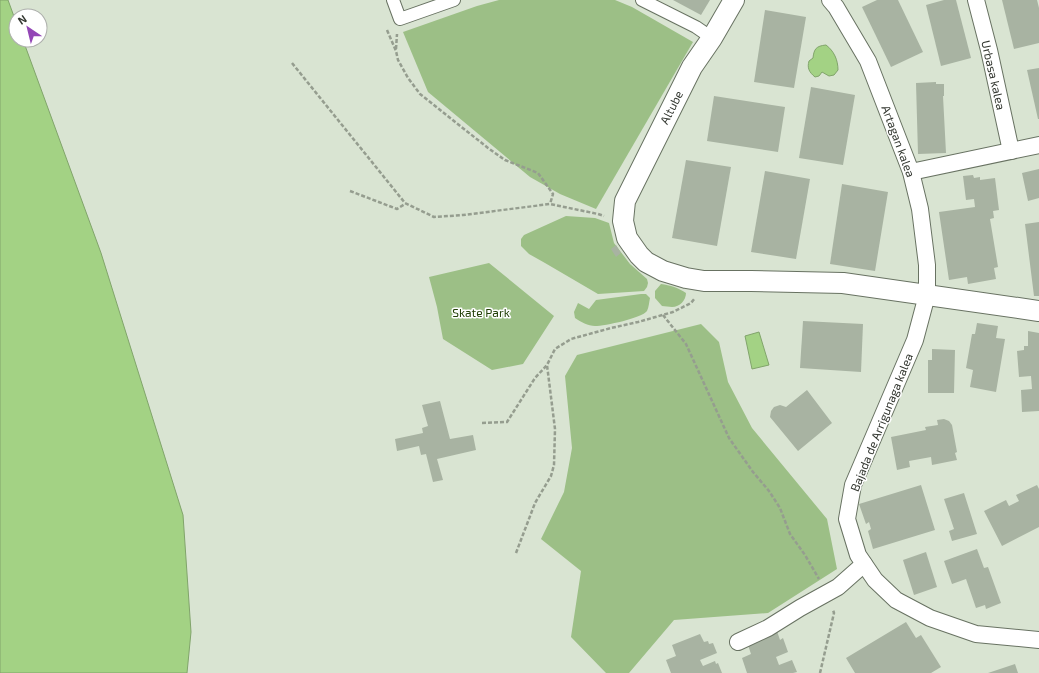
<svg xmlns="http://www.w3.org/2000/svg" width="1039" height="673" viewBox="0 0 1039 673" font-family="'Exo 2',sans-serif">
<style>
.green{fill:#9cbf86}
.water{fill:#a3d284;stroke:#81a46b}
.building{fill:#a8b3a2}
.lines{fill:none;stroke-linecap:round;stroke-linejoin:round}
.pedestrian-casing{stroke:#687262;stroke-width:14}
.minor-casing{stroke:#687262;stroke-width:18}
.tertiary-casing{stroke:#687262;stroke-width:22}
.path{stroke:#959d8f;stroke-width:2.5;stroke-dasharray:4 2;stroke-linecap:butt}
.pedestrian{stroke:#fff;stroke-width:12}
.minor{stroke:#fff;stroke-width:16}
.tertiary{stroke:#fff;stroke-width:20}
.labels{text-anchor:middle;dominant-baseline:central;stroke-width:3;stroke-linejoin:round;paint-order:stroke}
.street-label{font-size:12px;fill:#333730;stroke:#fff}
.park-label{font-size:12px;fill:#234008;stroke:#fff}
</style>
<rect width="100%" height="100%" fill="#d9e4d2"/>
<g class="green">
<polygon points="499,0 615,0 632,7 693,42 596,209 560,194 530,177 428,92 403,32 477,6"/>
<polygon points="566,216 595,218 609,223 614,243 630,264 647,279 648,283 647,287 644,291 598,294 545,263 529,254 521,246 521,239 524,235"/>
<polygon points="489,263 554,316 523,364 492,370 443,339 437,307 429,277"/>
<path d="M661,284C670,285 679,288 686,293C686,300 680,307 672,307C669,307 665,306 662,306L655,298V291Z"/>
<path d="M641,294H646L650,298C649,302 649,307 647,311C642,318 605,326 595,326C588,326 581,322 575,318L574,312L578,303L589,309L596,300Z"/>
<polygon points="701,324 719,342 728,382 752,428 827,519 837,569 768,613 674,620 629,673 606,673 571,637 581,571 541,539 564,492 572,448 565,376 577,355"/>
</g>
<g class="water">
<polygon points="0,0 8,0 16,22 16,40 23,40 101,253 183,515 191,632 187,673 0,673"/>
<path d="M826,45C834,51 838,60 838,70L834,75L829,76L822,72L819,76L815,77C809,72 807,68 809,61L813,58C814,49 816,46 826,45Z"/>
<polygon points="759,332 769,365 752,369 745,336"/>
</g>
<g class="building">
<polygon points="673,0 710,0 701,15"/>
<polygon points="877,0 898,0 923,52 891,67 862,7"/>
<polygon points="944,0 956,0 971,58 941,66 926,5"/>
<polygon points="1002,0 1037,0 1039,8 1039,43 1014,49"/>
<polygon points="765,10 806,17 794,88 754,82"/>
<polygon points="1039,68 1039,119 1038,119 1027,70"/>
<polygon points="936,82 936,84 944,84 944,96 943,96 946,153 918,154 916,83"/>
<polygon points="811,87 855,95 843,165 799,158"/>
<polygon points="714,96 785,107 778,152 707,141"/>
<polygon points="686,160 731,167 717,246 672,238"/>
<polygon points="1039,169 1039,198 1028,201 1022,173"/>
<polygon points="765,171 810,179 796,259 751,252"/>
<polygon points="973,175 974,178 980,177 980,180 995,178 999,210 993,211 994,218 990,219 998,267 994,268 996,279 968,284 967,277 949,280 939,212 975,207 974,199 966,200 963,176"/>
<polygon points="842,184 888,192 875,271 830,264"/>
<polygon points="1039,222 1039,296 1034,296 1025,224"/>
<polygon points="616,245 621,253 616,257 611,249"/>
<polygon points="803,321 863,324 861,372 800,368"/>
<polygon points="977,323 998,326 996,338 1005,339 996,392 970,387 973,370 966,368 972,334 975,334"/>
<polygon points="1028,331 1039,333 1039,411 1022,412 1021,390 1032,389 1031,376 1019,377 1017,351 1024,350 1024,346 1028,346"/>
<polygon points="932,349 955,350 954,393 928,393 928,360 932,360"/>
<polygon points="807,390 832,423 798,451 770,417 771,411 774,407 780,405 786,407"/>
<polygon points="440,401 450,439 473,435 476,450 437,459 443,480 433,482 426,454 421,455 419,446 397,451 395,439 423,433 422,428 428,426 422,405"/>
<polygon points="944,419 949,421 952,425 957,452 955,453 957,460 932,465 931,457 909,461 910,467 897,470 891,437 926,430 925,427 938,425 937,420"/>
<polygon points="921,485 935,530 873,549 868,531 871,529 869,522 866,524 859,504"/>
<polygon points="1037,485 1039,489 1039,527 1002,546 984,511 1006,500 1009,506 1019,501 1016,495"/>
<polygon points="964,493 977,534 952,541 949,531 954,529 944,499"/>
<polygon points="977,549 984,568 988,567 1001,603 986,609 985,605 976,608 966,579 952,584 944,561"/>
<polygon points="926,552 937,587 914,595 903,560"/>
<polygon points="906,622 916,638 921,635 941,667 931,673 855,673 846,658"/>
<polygon points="777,631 780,640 783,638 788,652 776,657 779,665 792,660 797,672 793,673 747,673 742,658 751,654 747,642"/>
<polygon points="700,634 704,642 708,641 709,644 713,643 717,653 700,660 703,666 715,661 716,664 718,663 722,673 671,673 666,660 676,656 672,645"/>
<polygon points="1015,664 1018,673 988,673"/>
</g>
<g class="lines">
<g class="pedestrian-casing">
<g id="pedestrian">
<polyline points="393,0 400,19 454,0"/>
<polyline points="642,0 696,27 712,38"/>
</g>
</g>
<g class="minor-casing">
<g id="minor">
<polyline points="830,0 836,7 868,61 911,172 920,209 927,265 927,295 915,340 853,485 847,519 858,555 875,580 896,600 930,618 976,634 1039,640"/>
<polyline points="976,0 989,50 1011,151"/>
<polyline points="911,172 1039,145"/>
<polyline points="738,642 768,628 800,608 838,587 864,564"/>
</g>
</g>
<g class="tertiary-casing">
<polyline id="tertiary" points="734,0 712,38 692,67 625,201 623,221 627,238 639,255 646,262 663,271 686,278 704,281 751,281 843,283 1039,311"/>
</g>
<g class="path">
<polyline points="387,30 396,51 398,60 408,78 420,94 488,148 505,160 538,173 553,194 550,204"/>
<polyline points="396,49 397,34"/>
<polyline points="292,63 405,203 434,217 463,215 550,204 598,214 604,216"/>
<polyline points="350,191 397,209 405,204"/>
<polyline points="663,315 686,344 729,438 753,472 769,491 780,508 790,534 805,555 819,579"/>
<polyline points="482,423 507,422 535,378 547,365"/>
<polyline points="516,553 535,503 551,476 554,465 555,429 547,365 555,349 571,339 611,328 638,322 673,312 691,303 695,298"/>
<polyline points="820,673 834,613 833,610"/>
</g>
<use href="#pedestrian" class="pedestrian"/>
<use href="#minor" class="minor"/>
<use href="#tertiary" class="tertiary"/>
</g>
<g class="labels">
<g class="street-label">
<text transform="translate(994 75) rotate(77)">Urbasa kalea</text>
<text transform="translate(671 107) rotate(-63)">Altube</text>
<text transform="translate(899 141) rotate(70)">Artagan kalea</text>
<text transform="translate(881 422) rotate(-68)">Bajada de Arrigunaga kalea</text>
</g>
<g class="park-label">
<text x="481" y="312">Skate Park</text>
</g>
</g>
<g transform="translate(28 28) rotate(325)"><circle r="19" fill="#ffffff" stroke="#adafac"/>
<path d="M0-3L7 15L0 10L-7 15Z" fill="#9346b6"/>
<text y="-6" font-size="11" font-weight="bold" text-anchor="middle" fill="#333730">N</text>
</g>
</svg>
